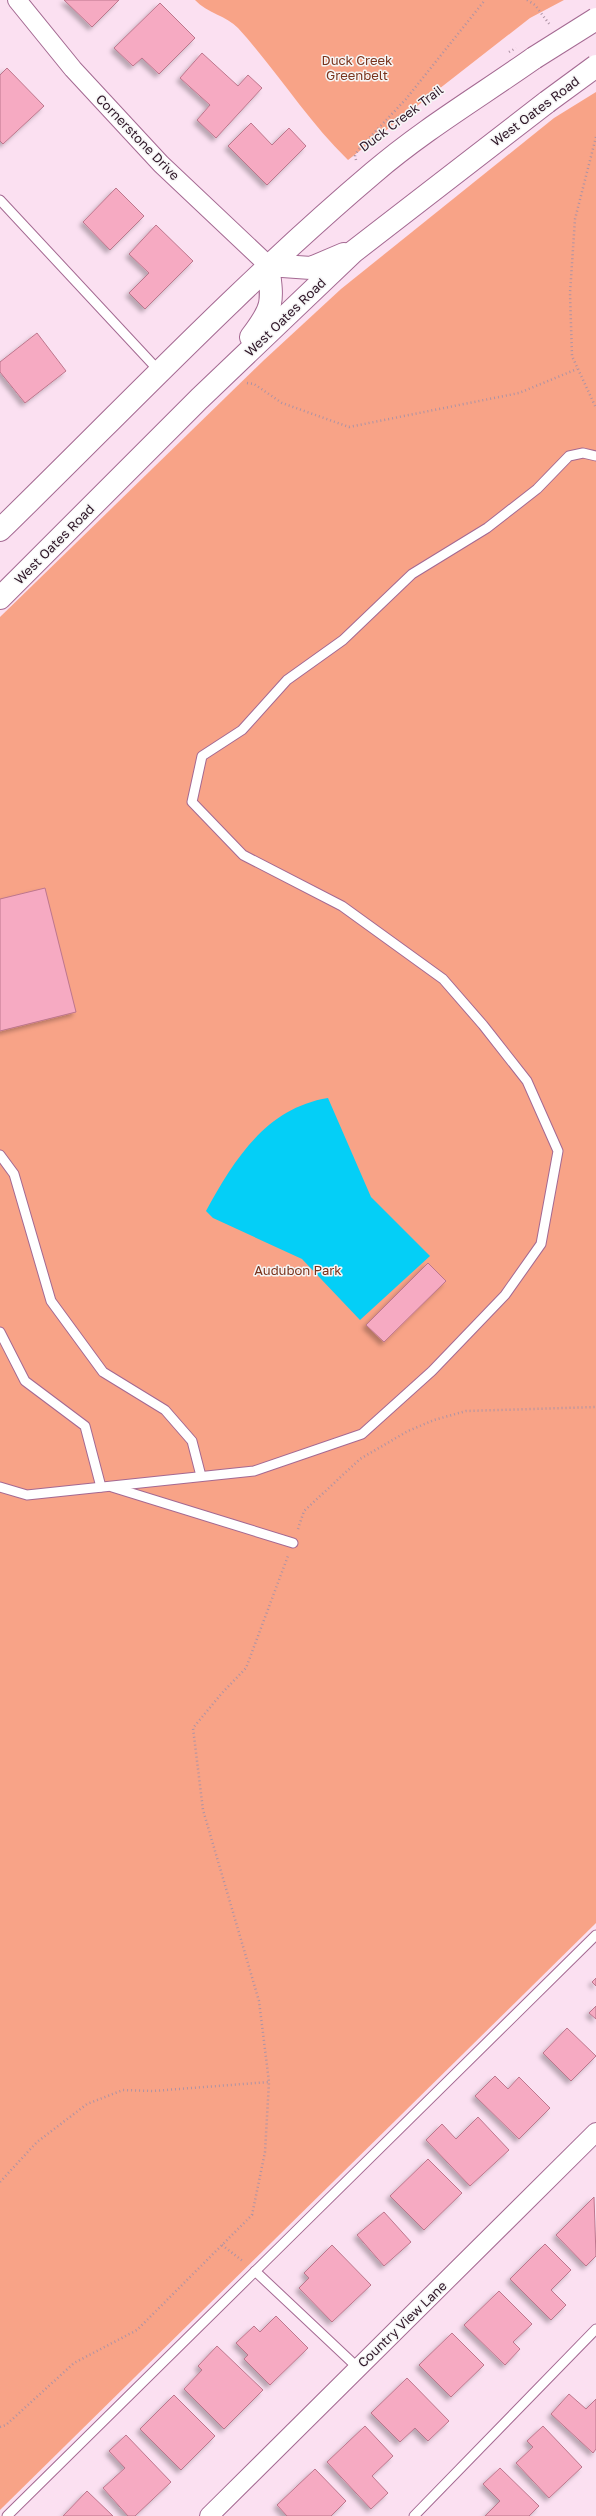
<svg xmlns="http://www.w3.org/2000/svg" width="596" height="2516" viewBox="0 0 596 2516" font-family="'Golos Text',sans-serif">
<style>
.green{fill:#f8a387}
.water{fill:#04cff7}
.building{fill:#f6aac2;stroke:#bd768d;filter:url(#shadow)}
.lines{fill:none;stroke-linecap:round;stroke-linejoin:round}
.service-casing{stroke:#a46992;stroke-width:11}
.minor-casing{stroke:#a46992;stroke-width:20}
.secondary-casing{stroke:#a46992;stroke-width:24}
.path{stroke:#ad93a4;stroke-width:2.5;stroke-dasharray:1 3;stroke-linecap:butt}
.service{stroke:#fff;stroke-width:9}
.minor{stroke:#fff;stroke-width:18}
.secondary{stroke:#fff;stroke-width:22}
.secondary-bridge-casing{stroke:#a46992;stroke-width:24;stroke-linecap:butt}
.path-bridge{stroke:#ad93a4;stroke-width:2.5;stroke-dasharray:1 3;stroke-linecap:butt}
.secondary-bridge{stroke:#fff;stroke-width:22}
.labels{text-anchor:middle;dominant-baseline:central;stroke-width:3;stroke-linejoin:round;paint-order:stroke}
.park-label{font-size:13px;fill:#79331c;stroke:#f6f6f6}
.street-label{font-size:13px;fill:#2e1627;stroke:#f6f6f6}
</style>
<defs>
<filter id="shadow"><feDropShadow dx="-3.5" dy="3.5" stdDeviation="2" flood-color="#0004"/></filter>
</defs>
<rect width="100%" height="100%" fill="#fbe0f1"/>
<g class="green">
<path d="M195,0H564L530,18L348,160C307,120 277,71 238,28C227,16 207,13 195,0Z"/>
<polygon points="596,92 596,1923 0,2510 0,617 263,361 341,289 554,118"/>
</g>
<path class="water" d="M328,1098L371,1197L430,1256L360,1320L302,1259L213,1218L206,1211C234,1160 266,1108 328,1098Z"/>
<g class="building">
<polygon points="64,0 119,0 92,27"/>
<polygon points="160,3 195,38 159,74 142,58 133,66 114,48"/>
<polygon points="202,53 238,86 248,75 262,88 216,138 197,120 210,105 180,78"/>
<polygon points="7,68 44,106 3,144 0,141 0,75"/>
<polygon points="251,123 272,145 289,128 306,146 267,185 228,146"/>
<polygon points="116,188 144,216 110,250 83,222"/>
<polygon points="156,225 193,261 145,309 129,293 149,273 129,254"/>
<polygon points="37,333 66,371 25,403 0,372 0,362"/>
<polygon points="45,888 76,1012 0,1031 0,899"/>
<polygon points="428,1263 446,1281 384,1342 366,1325"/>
<polygon points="596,1978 596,1986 592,1982"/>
<polygon points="596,2006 596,2019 589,2013"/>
<polygon points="567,2028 596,2056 571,2081 543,2053"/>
<polygon points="495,2076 508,2089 519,2077 550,2108 519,2139 475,2096"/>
<polygon points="478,2117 509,2150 470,2186 426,2140 442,2124 456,2139"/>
<polygon points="428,2159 462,2193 424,2230 390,2196"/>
<polygon points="594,2197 596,2256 586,2266 556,2235"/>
<polygon points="384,2212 411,2242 384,2266 357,2235"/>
<polygon points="545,2244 571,2270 551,2290 566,2305 551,2320 510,2279"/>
<polygon points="332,2245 371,2285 332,2322 299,2288 309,2278 304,2273"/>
<polygon points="499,2291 532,2324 513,2342 520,2349 505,2365 464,2325"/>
<polygon points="276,2316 308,2348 270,2385 244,2359 248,2355 236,2343 254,2326 260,2332"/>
<polygon points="452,2333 484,2365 451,2397 419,2365"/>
<polygon points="217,2346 263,2390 224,2429 184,2389 202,2370 198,2366"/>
<polygon points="407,2378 449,2421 428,2441 415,2428 400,2442 371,2413"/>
<polygon points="569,2394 586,2409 596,2399 596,2449 593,2453 551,2414"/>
<polygon points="174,2395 215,2436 181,2470 140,2429"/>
<polygon points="365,2426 393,2456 372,2476 388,2493 371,2509 327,2462"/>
<polygon points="543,2426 582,2467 549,2498 516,2463 533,2447 527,2441"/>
<polygon points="126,2435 171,2482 135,2516 128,2516 103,2488 125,2468 109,2451"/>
<polygon points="500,2468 539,2506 529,2516 485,2516 500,2501 483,2484"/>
<polygon points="315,2469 346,2501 331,2516 287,2516 277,2505"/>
<polygon points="87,2491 113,2516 63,2516"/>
</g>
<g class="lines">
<g class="service-casing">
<g id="service">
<polyline points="0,200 160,372"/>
<polyline points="0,1155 14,1174 51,1301 103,1372 165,1410 192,1441 201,1476"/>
<polyline points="0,1332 25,1381 85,1426 101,1487"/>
<polyline points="0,1487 27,1495 254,1471 362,1434 432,1371 505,1295 541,1244 558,1151 527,1081 483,1025 443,979 342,906 243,855 192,802 202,756 242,730 287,680 343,640 412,574 487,528 537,489 569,456 583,453 596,456"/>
<polyline points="112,1487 293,1543"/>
<polyline points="255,2271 357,2367"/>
<polyline points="7,2516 596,1935"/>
<polyline points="414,2516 596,2329"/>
</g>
</g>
<g class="minor-casing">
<g id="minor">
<polyline points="17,0 73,69 161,164 268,265"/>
<polyline points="209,2516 596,2132"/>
</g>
</g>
<g class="secondary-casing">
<g id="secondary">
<polyline points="268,265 311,268 344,254"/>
<path d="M251,337C274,307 273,302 268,265"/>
<path d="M0,530C123,410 242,284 373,173C423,130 480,96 534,58"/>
<polyline points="0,598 199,399 353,252 547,102"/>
</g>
</g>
<g class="path">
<polyline points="527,0 535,5 550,25"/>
<polyline points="596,137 575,219 570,293 572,356 596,408"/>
<polyline points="356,160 355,156 358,150 406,99 485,0"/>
<polyline points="247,383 254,384 282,403 349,427 519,393 577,369"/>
<polyline points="298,1529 304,1511 360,1459 408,1431 434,1420 466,1411 596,1407"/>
<polyline points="0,2182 37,2142 87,2104 123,2090 153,2091 269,2082"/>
<polyline points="222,2245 244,2262"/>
<polyline points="0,2427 6,2425 74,2363 137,2330 252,2215 265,2152 269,2082 259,2001 203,1810 193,1728 222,1693 246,1668 288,1556"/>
</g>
<use href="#service" class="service"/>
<use href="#minor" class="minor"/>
<use href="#secondary" class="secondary"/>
<g class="secondary-bridge-casing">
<g id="secondary-bridge">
<polyline points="534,58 596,19"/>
<polyline points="547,102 596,66"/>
</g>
</g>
<polyline class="path-bridge" points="509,52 516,48"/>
<use href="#secondary-bridge" class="secondary-bridge"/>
</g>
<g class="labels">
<g class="park-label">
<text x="357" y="60">Duck Creek<tspan x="357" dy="15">Greenbelt</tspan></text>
<text x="298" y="1270">Audubon Park</text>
</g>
<g class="street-label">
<text transform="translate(535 111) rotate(-37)">West Oates Road</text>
<text transform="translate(401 118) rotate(-37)">Duck Creek Trail</text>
<text transform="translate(138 137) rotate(46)">Cornerstone Drive</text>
<text transform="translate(285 317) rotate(-44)">West Oates Road</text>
<text transform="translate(54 544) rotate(-45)">West Oates Road</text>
<text transform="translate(402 2324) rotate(-44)">Country View Lane</text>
</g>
</g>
</svg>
